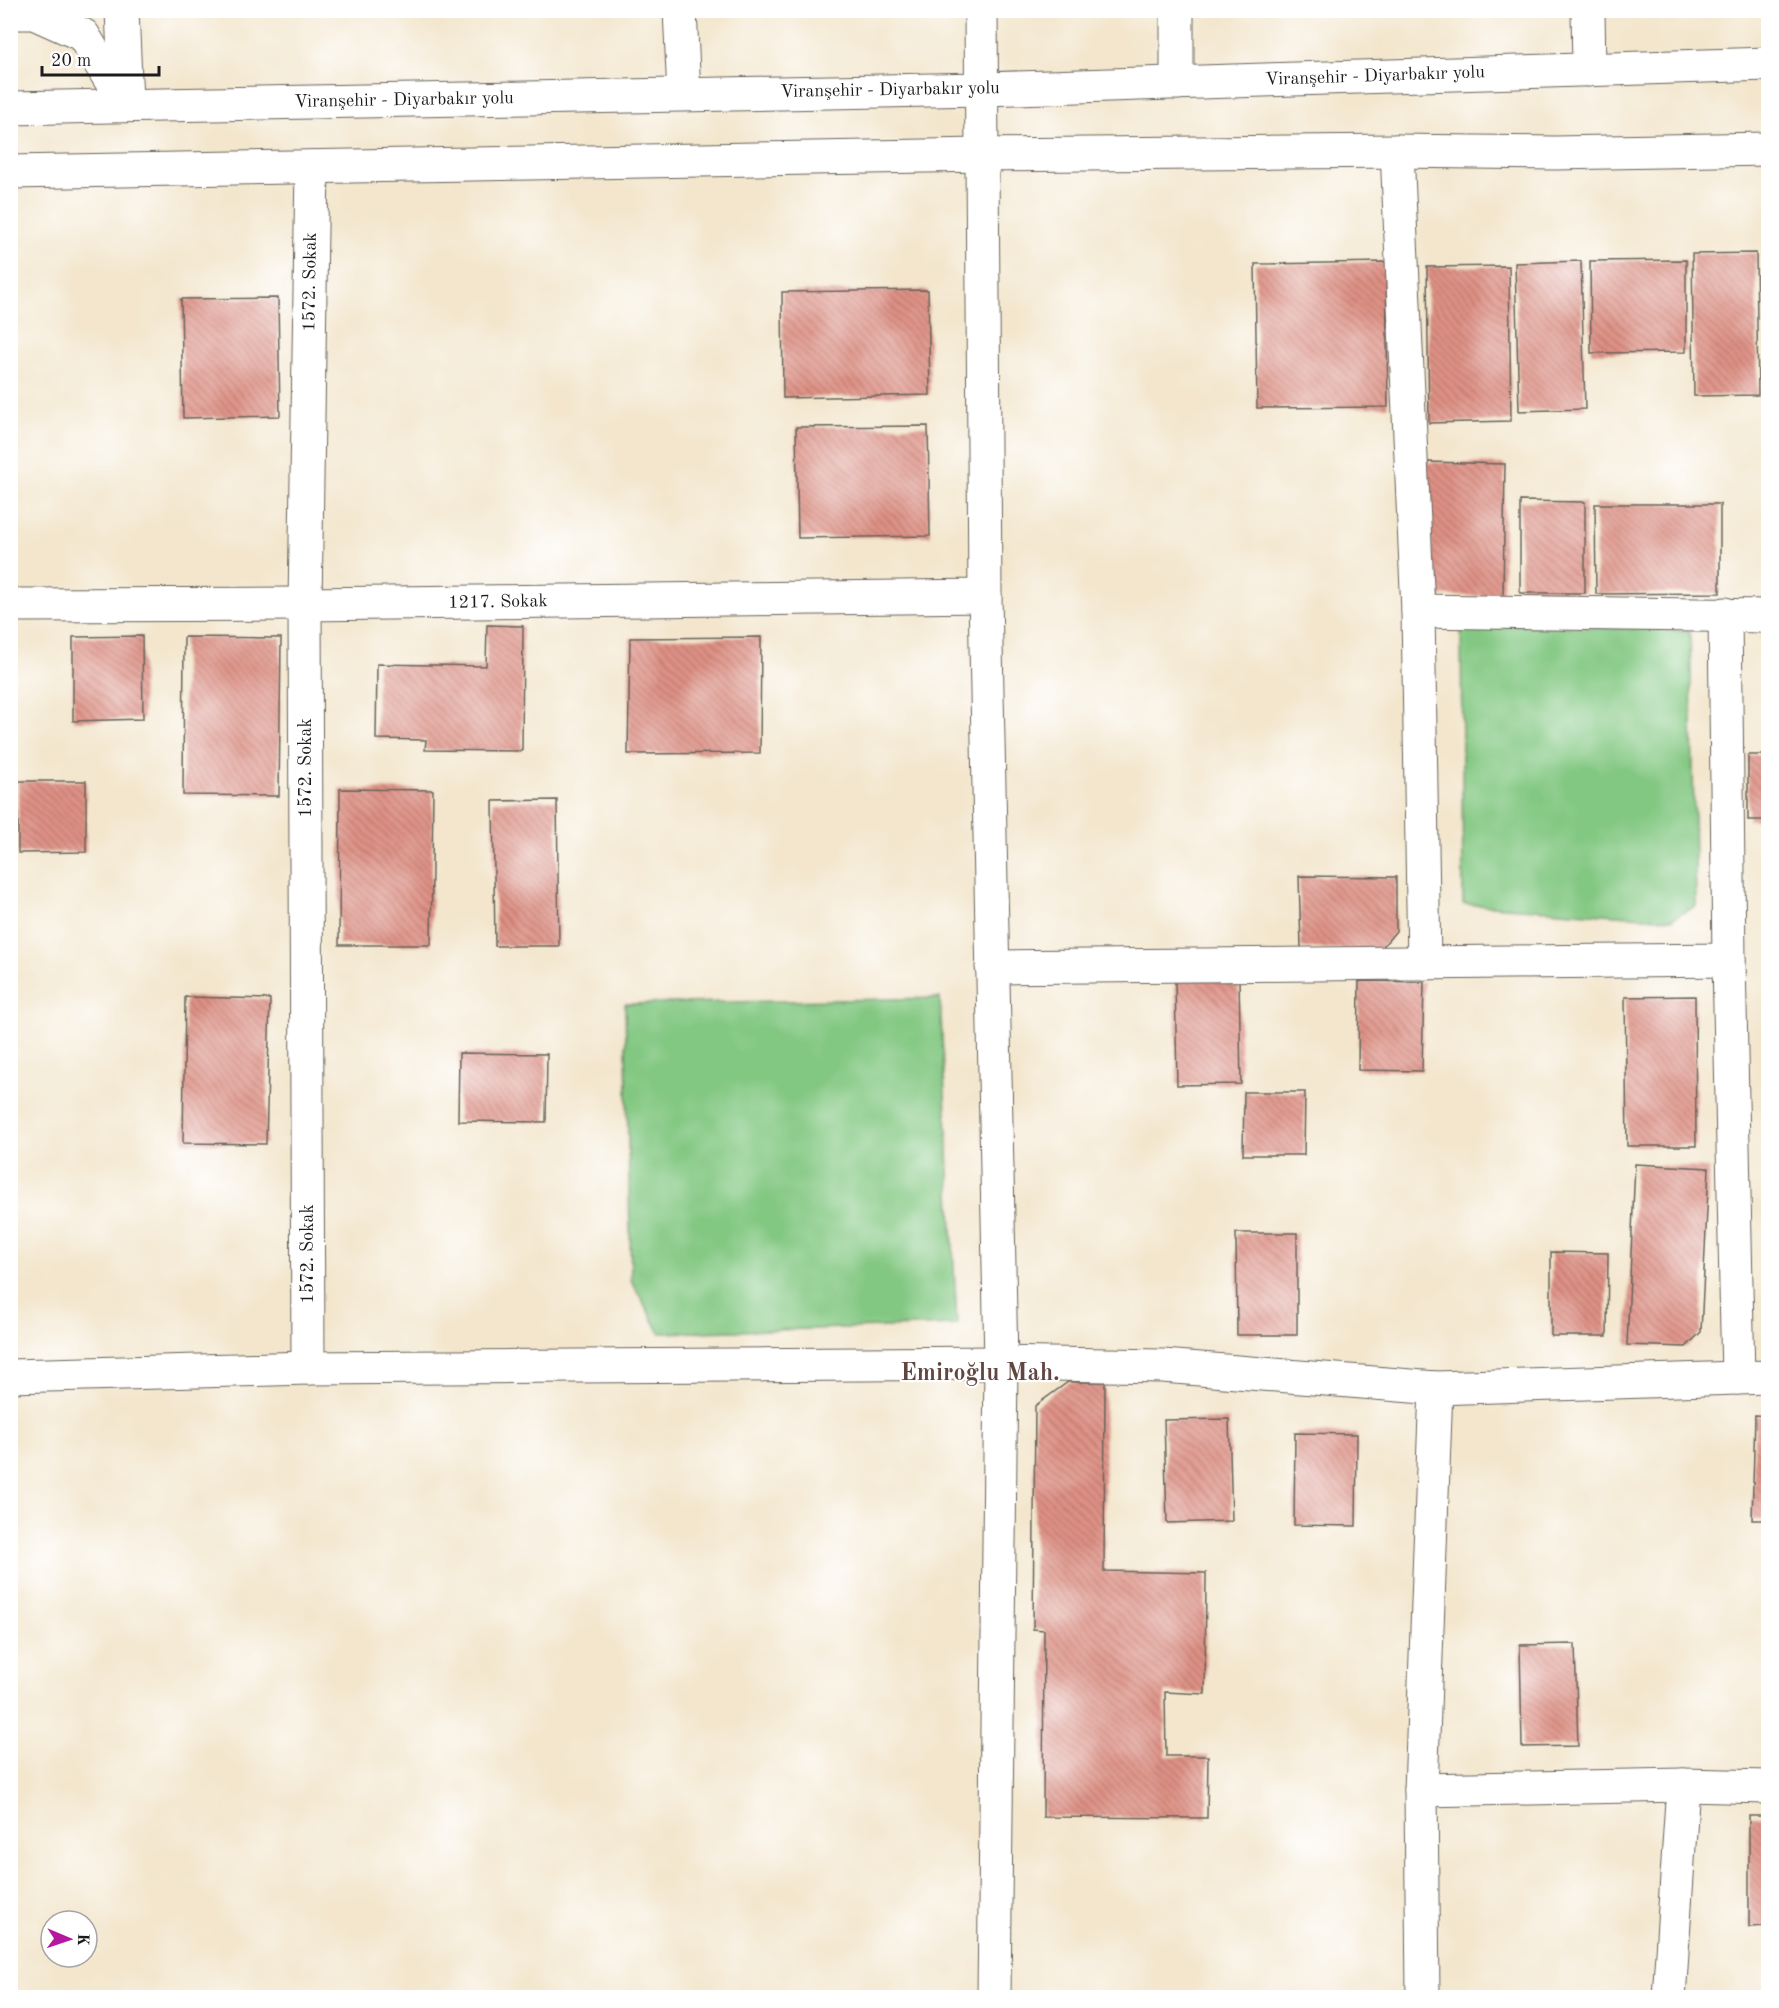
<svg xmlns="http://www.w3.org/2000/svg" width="1779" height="2008" viewBox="0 0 1779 2008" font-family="'Old Standard TT',serif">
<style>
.park{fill:#83c882;stroke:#50724f;stroke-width:1.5}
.building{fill:url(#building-back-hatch)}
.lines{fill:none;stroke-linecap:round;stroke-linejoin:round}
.minor-casing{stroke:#67635a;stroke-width:35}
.major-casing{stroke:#67635a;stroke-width:35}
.minor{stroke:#fff;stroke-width:33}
.major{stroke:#fff;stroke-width:33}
.labels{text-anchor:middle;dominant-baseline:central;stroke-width:4.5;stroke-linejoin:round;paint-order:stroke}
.street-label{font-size:18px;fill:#1c1c1c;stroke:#fff}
.district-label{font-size:24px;font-weight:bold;fill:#604541;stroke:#fff}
</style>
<defs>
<pattern id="building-back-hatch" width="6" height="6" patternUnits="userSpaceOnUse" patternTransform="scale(1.5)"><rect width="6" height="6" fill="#df9185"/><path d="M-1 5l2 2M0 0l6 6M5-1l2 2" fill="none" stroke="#b4766c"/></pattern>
</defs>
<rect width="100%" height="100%" fill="#fff"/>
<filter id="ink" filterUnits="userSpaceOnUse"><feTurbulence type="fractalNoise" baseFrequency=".0167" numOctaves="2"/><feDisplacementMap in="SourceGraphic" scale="12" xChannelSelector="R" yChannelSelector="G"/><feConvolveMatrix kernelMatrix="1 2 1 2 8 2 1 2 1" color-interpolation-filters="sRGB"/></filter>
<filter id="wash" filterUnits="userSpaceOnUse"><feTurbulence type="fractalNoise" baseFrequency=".008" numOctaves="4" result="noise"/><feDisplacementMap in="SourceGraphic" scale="24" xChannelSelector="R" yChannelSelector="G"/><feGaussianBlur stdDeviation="1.35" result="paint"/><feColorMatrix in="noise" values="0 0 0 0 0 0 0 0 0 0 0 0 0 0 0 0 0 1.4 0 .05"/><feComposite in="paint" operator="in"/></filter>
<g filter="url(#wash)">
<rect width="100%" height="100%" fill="#f3e6cd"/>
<g class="park">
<polygon points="1461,623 1690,631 1696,906 1672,919 1463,904"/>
<polygon points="940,998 957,1325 660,1333 631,1280 625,1004"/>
</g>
<g id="blocks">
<g class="building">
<polygon points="1756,253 1758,395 1694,396 1692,254"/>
<polygon points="1686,260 1686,352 1591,353 1590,261"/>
<polygon points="1581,261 1585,409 1519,411 1515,263"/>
<polygon points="1386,262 1388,407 1257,408 1255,264"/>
<polygon points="1509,266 1511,421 1429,423 1427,267"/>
<polygon points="928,290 930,395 783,398 782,292"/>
<polygon points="278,298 280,416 183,418 181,299"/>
<polygon points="928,426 930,536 798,538 796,427"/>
<polygon points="1426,462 1505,464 1503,596 1434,596"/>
<polygon points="1520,501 1585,502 1585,593 1520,593"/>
<polygon points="1595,504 1720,504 1720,593 1596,594"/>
<polygon points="487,625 523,626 522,751 425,750 426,740 376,739 377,664 486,666"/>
<polygon points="142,636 143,719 73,721 73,637"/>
<polygon points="184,637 281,638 279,796 183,795"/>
<polygon points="761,637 760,753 628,754 630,638"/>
<rect x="1748" y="755" width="20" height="65"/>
<polygon points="18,781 86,781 86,852 18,853"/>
<polygon points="340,789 433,790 431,945 339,945"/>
<polygon points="557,800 559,946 495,946 493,801"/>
<polygon points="1299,876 1396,877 1396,931 1380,950 1301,948"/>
<polygon points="1239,977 1241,1084 1177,1085 1175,978"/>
<polygon points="1359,981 1424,982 1422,1071 1358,1070"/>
<polygon points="1695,996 1696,1146 1627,1146 1625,997"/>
<polygon points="185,997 270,999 266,1144 183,1143"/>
<polygon points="459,1053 547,1054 546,1122 458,1121"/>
<polygon points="1244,1092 1305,1092 1304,1155 1243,1155"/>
<polygon points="1635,1164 1709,1168 1701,1332 1686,1347 1627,1345"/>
<polygon points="1236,1233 1297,1233 1297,1335 1237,1335"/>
<polygon points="1551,1252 1608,1253 1607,1336 1551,1336"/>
<polygon points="1068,1382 1105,1382 1104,1571 1206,1573 1205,1694 1165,1692 1166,1756 1208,1756 1207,1818 1043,1817 1044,1630 1033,1629 1035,1406"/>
<polygon points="1755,1415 1768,1416 1768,1520 1752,1520"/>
<polygon points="1229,1419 1232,1521 1167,1523 1164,1420"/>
<polygon points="1295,1433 1357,1434 1356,1526 1294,1525"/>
<polygon points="1575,1644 1578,1746 1522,1747 1520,1645"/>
<polygon points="1749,1816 1768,1816 1768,1926 1749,1927"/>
</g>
</g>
</g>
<g filter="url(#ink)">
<use href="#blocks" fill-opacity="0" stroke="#67635a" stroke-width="1.5"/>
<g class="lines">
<g class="minor-casing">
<g id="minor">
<polyline points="122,10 126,102"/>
<polyline points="680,10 684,94"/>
<polyline points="981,10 985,596 1001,1363 994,1998"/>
<polyline points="1588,10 1589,70"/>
<polyline points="10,13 34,13 83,35 126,105"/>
<polyline points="1177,83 1177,10"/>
<polyline points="1397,151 1418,611 1424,963"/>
<polyline points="10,605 305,604 985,596"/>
<polyline points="1418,611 1768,616"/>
<polyline points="1725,614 1729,960 1738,1378"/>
<polyline points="992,967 1729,960"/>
<polyline points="308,1368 305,604 312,167"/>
<polyline points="10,1376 308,1368 1001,1363 1163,1366 1436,1388 1768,1377"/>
<polyline points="1421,1790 1683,1785 1768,1787"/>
<polyline points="1423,1998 1421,1790 1436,1388"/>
<polyline points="1669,1998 1683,1785"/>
</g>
</g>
<g class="major-casing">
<g id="major">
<polyline points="10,108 982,89 1768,64"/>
<polyline points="10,172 982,155 1397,151 1555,153 1768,149"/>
</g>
</g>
<use href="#minor" class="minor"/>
<use href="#major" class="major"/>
</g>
</g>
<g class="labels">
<g class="street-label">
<text transform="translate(1375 76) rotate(-2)">Viranşehir - Diyarbakır yolu</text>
<text transform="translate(890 90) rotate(-1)">Viranşehir - Diyarbakır yolu</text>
<text transform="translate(404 100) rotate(-1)">Viranşehir - Diyarbakır yolu</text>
<text transform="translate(310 282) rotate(-89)">1572. Sokak</text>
<text transform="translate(498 602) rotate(-1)">1217. Sokak</text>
<text transform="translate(306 768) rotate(-90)">1572. Sokak</text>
<text transform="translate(308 1254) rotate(-90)">1572. Sokak</text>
</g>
<g class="district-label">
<text x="980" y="1374">Emiroğlu Mah.</text>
</g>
</g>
<rect width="1779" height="2008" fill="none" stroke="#fff" stroke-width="36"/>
<g transform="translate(69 1939) rotate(92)"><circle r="28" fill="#ffffff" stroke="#a4a4a4" stroke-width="1.5"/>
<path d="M0-4.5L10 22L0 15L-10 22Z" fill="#b5179e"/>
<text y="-9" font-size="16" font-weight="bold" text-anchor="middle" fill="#1c1c1c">K</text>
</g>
<path d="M42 66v9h117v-9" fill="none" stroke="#1c1c1c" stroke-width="3"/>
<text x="51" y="66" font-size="18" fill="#1c1c1c" stroke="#ffffff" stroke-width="4.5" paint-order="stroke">20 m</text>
</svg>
